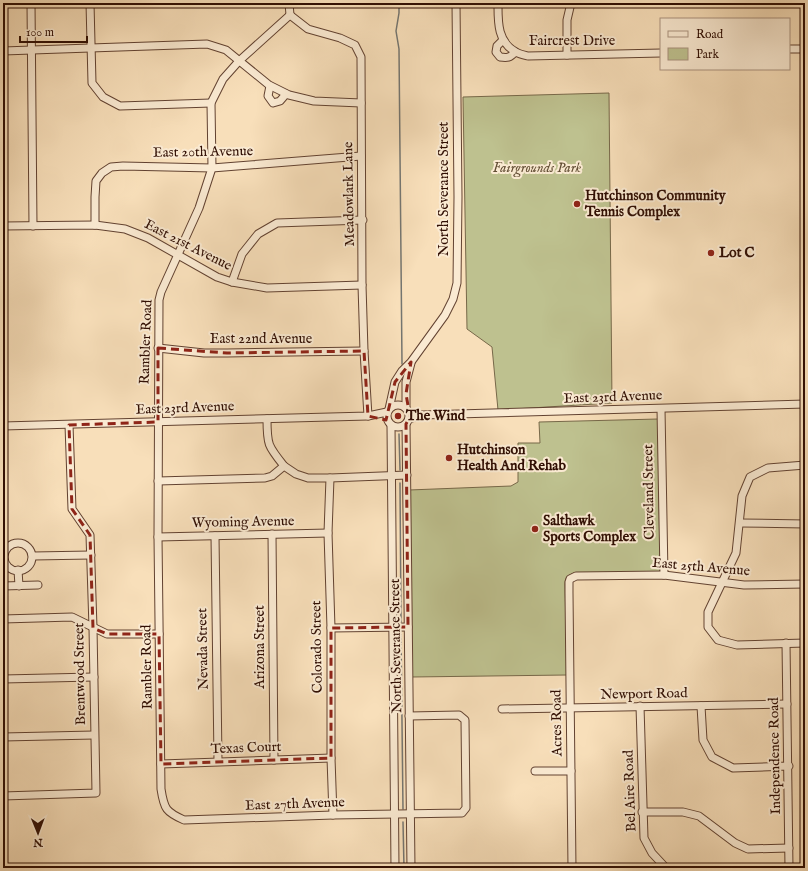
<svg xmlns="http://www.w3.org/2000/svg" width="808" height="871" viewBox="0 0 808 871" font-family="'IM FELL English',serif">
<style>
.green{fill:#bec18f;stroke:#776849}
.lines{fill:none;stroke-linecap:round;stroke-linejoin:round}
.stream{stroke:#747570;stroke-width:1.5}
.minor-casing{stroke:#624231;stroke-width:9}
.minor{stroke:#faead2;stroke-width:7}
.marked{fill:none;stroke:#8f2418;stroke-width:3;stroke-dasharray:8 5;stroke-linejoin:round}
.poi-dot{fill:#8f2418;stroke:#faead2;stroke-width:1.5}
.labels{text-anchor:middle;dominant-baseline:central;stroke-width:4;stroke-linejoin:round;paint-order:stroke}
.street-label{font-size:14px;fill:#300e03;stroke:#faead2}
.park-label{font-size:14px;font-style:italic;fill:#624d34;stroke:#faead2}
.poi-label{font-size:14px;font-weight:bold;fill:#300e03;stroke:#faead2;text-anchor:start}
</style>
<rect width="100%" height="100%" fill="#f8dfba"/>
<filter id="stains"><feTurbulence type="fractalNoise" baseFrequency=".005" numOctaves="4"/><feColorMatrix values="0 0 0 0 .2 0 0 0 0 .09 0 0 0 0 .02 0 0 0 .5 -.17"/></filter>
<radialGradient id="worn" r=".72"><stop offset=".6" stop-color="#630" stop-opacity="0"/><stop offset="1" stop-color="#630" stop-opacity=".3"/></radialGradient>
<g class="green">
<polygon points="609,93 612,403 498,410 492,347 467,329 463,97"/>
<path d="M658,419L660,570L659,572L574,573C568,575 565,578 565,584L567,675L412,677L409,490L511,486L518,482V443H540L539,422Z"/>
</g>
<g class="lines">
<g class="stream">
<polyline points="399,3 399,13 396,31 399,49 402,364"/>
<polyline points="399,434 400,470"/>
<polyline points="400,483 401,622"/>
<polyline points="401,635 403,809"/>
<polyline points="403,822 404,868"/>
</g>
<g class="minor-casing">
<g id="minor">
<polyline points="31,3 33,226"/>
<polyline points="90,3 92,83 103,97 120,106 211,103"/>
<polyline points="289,3 290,15"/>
<path d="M498,3C498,21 497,42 516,52C519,54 524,55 528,56L661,53"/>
<path d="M290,15L239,61L223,79L211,103L212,168L199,208L161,292L159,300L158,537L161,789C164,809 166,812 184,820L333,815L462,813L466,808L465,720L459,715L409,716"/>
<polyline points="290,15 308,29 340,38 355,45 361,57 362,285 364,351 368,416"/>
<path d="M503,40L497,46L496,52L500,57C507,58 510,58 515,52"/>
<polyline points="789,49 805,49"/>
<polyline points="3,51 207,44 226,50 269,85 289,95 314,101 361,103"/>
<polyline points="567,55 567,20 571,3"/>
<polyline points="270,86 268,96 273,103 280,101 286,94"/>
<polyline points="95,225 95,197 96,181 102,173 111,167 123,166 212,168 361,156"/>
<polyline points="3,226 95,225 125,229 148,238 217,277 232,282 267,288 362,285"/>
<polyline points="232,282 242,254 258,234 277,223 363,220"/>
<polyline points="158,348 204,353 227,353 364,351"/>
<circle cx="398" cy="416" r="11"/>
<polyline points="406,408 406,382 411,363"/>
<polyline points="389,409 395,382 402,371 411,362 445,315 453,299 457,283 458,197 456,3"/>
<polyline points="661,409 664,575"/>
<path d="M267,419C267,445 268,446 284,466"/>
<polyline points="409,419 422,415 805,404"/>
<polyline points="406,424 411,868"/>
<polyline points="391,425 395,868"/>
<polyline points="3,426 368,416 387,412"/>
<polyline points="805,465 768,468 750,477 742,496 736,553 708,612 708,627 718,640 737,645 805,643"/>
<polyline points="330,478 328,533 331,628 331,758 333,815"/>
<polyline points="158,481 265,478 272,476 284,466 296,474 308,478 330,478 407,475"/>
<polyline points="740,523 805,524"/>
<polyline points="272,534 274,760"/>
<polyline points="215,536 218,761"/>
<polyline points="158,537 328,533"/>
<circle cx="18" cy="557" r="14"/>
<polyline points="33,556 91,555"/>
<polyline points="18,570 19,586"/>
<polyline points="3,586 38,585"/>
<polyline points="3,619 72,617 107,634 159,634"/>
<polyline points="331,628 408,627"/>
<polyline points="786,643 789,868"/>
<polyline points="3,679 94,677"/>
<polyline points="640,706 644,838 652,853 666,868"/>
<polyline points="701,706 703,740 712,757 733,768 789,766"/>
<polyline points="502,709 787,704"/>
<polyline points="3,737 94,735"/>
<polyline points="161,764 331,758"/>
<polyline points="535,771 571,771"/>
<polyline points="3,796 96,793 93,628 90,535 72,509 69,425"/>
<polyline points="642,812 683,812 699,816 735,843 748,849 789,848"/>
<polyline points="572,868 569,593 569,582 570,579 576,576 664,575 744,585 805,584"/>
</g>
</g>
<use href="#minor" class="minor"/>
</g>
<path class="marked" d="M158,348L227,353L364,351L368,416L386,420L395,382L411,362L406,394L410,417L406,424L408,627L331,628V758L161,764L159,634H107L93,628L90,535L72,509L69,425L158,422Z"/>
<g class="poi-dot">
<circle cx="577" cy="204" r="4"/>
<circle cx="711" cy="253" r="4"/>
<circle cx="398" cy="416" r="4"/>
<circle cx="449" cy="458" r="4"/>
<circle cx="535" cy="529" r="4"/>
</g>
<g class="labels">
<g class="street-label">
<text x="572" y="41">Faircrest Drive</text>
<text transform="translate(203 152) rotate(-1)">East 20th Avenue</text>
<text transform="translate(444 189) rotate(-90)">North Severance Street</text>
<text transform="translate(349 194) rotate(-91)">Meadowlark Lane</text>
<text transform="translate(188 245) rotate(27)">East 21st Avenue</text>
<text x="261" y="339">East 22nd Avenue</text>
<text transform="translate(146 342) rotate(-88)">Rambler Road</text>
<text transform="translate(613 397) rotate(-2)">East 23rd Avenue</text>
<text transform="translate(185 408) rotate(-2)">East 23rd Avenue</text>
<text transform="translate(649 492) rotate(-91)">Cleveland Street</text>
<text transform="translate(243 522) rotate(-1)">Wyoming Avenue</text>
<text transform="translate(701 567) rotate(5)">East 25th Avenue</text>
<text transform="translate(396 646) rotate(-91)">North Severance Street</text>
<text transform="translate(260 647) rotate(-90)">Arizona Street</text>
<text transform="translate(317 647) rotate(-91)">Colorado Street</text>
<text transform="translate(203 649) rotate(-91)">Nevada Street</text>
<text transform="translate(147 667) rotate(-91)">Rambler Road</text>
<text transform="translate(80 674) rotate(-91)">Brentwood Street</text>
<text transform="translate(644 694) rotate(-1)">Newport Road</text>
<text transform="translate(557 723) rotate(-91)">Acres Road</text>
<text transform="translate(246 748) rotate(-2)">Texas Court</text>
<text transform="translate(775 756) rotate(-91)">Independence Road</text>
<text transform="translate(630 791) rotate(-92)">Bel Aire Road</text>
<text transform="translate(295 804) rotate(-2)">East 27th Avenue</text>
</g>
<g class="park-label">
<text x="537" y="168">Fairgrounds Park</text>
</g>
<g class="poi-label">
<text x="585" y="196">Hutchinson Community<tspan x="585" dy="16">Tennis Complex</tspan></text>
<text x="719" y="253">Lot C</text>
<text x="406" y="416">The Wind</text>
<text x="457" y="450">Hutchinson<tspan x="457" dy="16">Health And Rehab</tspan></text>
<text x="543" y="521">Salthawk<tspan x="543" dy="16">Sports Complex</tspan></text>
</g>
</g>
<rect width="808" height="871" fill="none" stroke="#f8dfba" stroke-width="16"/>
<rect x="4" y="4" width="800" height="863" fill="none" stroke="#300e03" stroke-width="2"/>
<rect x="8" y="8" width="792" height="855" fill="none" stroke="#300e03"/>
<rect x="660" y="18" width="130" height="52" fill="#faead2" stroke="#a9927f"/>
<rect x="668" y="31" width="20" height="6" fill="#faead2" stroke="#a9927f"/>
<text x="696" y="38" font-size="12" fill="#300e03">Road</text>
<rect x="668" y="48" width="20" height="12" fill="#bec18f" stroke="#a9927f"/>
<text x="696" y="58" font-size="12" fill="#300e03">Park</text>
<g transform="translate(38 833) rotate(179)" stroke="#faead2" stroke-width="3" paint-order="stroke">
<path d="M0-3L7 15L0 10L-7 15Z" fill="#300e03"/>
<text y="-6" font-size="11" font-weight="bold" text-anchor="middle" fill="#300e03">N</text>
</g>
<path d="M20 36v6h67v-6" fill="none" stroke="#300e03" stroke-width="2"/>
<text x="26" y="36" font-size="12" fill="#300e03" stroke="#faead2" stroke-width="3" paint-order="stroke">100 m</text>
<rect width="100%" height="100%" filter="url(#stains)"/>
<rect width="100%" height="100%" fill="url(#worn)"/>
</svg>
